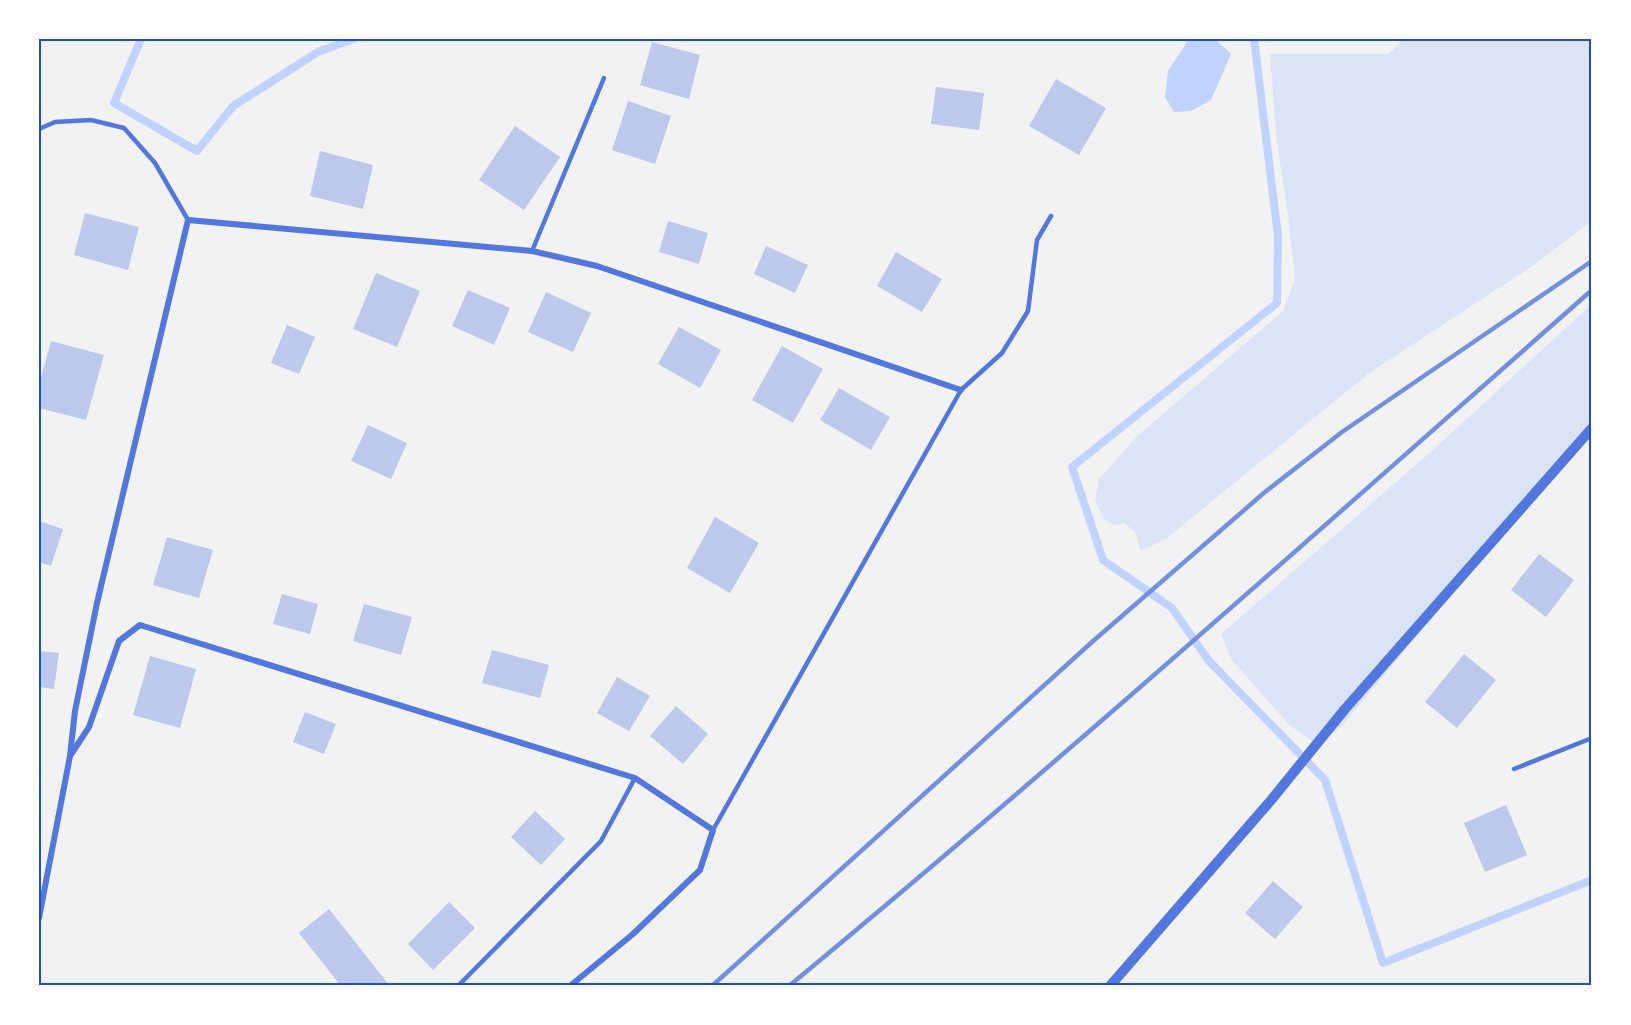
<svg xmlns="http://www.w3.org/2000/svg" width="1631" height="1025" viewBox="0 0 1631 1025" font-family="Rubik,sans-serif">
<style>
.green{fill:#dbe4f7}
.water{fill:#bfd3fe}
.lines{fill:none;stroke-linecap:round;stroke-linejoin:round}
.stream{stroke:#bfd3fe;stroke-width:8}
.building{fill:#bdc9ec}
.service{stroke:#5277de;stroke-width:4.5}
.minor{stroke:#5277de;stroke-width:6}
.tertiary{stroke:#5277de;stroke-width:10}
.rail{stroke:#7290e2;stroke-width:4.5}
.neatline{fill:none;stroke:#1d4ed8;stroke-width:2}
</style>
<rect width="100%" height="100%" fill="#f2f2f2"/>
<g class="green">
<polygon points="1404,39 1592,39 1592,221 1535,264 1368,374 1167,538 1141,551 1135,532 1124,523 1114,525 1104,519 1095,502 1099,479 1137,436 1283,311 1295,279 1288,216 1276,135 1270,54 1388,54"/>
<polygon points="1592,304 1592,430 1512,522 1342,726 1318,745 1289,725 1232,660 1221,634 1425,457"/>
</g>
<polygon class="water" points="1189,39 1215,39 1231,54 1211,100 1191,111 1174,112 1165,97 1168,71"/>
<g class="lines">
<g class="stream">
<polyline points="141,39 114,103 197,151 233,106 318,52 353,39"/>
<polyline points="1254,39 1278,236 1277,303 1072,467 1103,560 1172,608 1209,661 1325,780 1383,963 1592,880"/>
</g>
</g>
<g class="building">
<polygon points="652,42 700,55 689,99 640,85"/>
<polygon points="1056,79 1106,108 1079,155 1029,126"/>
<polygon points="936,87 984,93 979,130 931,124"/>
<polygon points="628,101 671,116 655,164 612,150"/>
<polygon points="515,126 560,157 524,210 479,180"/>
<polygon points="320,151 373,165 363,209 310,196"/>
<polygon points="85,213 139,227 128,270 74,255"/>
<polygon points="668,221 708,233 699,264 659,252"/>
<polygon points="766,246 808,265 795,293 754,274"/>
<polygon points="896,252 942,279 922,312 877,286"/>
<polygon points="376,273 420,291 397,347 353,329"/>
<polygon points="468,290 510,308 494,345 452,326"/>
<polygon points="546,292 591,313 573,352 528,332"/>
<polygon points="287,325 315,337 299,374 271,363"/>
<polygon points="679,327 721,350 700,388 658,364"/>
<polygon points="51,341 104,355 86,420 39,408 39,385"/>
<polygon points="782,346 823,369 793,423 752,400"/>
<polygon points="839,388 890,417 871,450 820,420"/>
<polygon points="368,425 407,443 391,479 351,461"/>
<polygon points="715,517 759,543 730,593 687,568"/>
<polygon points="39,521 63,529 51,566 39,562"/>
<polygon points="167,537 213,550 199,598 153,585"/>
<polygon points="1539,554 1574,580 1546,617 1511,590"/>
<polygon points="282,594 318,604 310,634 273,624"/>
<polygon points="364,604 412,617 401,655 353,641"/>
<polygon points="492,650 549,665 540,698 482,683"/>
<polygon points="39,651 59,653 54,689 39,687"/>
<polygon points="1464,654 1496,680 1457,728 1425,702"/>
<polygon points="150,656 196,669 180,728 133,715"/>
<polygon points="617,677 650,696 629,731 597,713"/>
<polygon points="676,706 708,734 683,764 650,736"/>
<polygon points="305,712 336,724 324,754 293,742"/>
<polygon points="1506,805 1527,855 1485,872 1464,823"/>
<polygon points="535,811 565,839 541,865 511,837"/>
<polygon points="1273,881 1303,907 1275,939 1245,913"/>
<polygon points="449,902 475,928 433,970 408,944"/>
<polygon points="329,909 390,986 341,986 299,933"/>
</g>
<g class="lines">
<g class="service">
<polyline points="39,129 55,122 91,120 124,128 155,163 188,220"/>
<polyline points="532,251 604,78"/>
<polyline points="1514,769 1592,738"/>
<polyline points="713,830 961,390 1002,353 1028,311 1037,240 1051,216"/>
<polyline points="458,986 601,841 635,778"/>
</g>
<g class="minor">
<polyline points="72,753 89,727 119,641 140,625 635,778 713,830 700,870 633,934 570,986"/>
<polyline points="39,918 70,756 75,711 97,603 188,220 532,251 597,266 961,390"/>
</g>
<polyline class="tertiary" points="1110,986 1272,799 1345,709 1592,428"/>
<g class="rail">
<polyline points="712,986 1092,642 1265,492 1342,432 1592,261"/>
<path d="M789,986C1062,760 1326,524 1592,290"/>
</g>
</g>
<rect width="1631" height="1025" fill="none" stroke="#ffffff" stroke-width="81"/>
<rect x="40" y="40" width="1550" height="944" class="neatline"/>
</svg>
